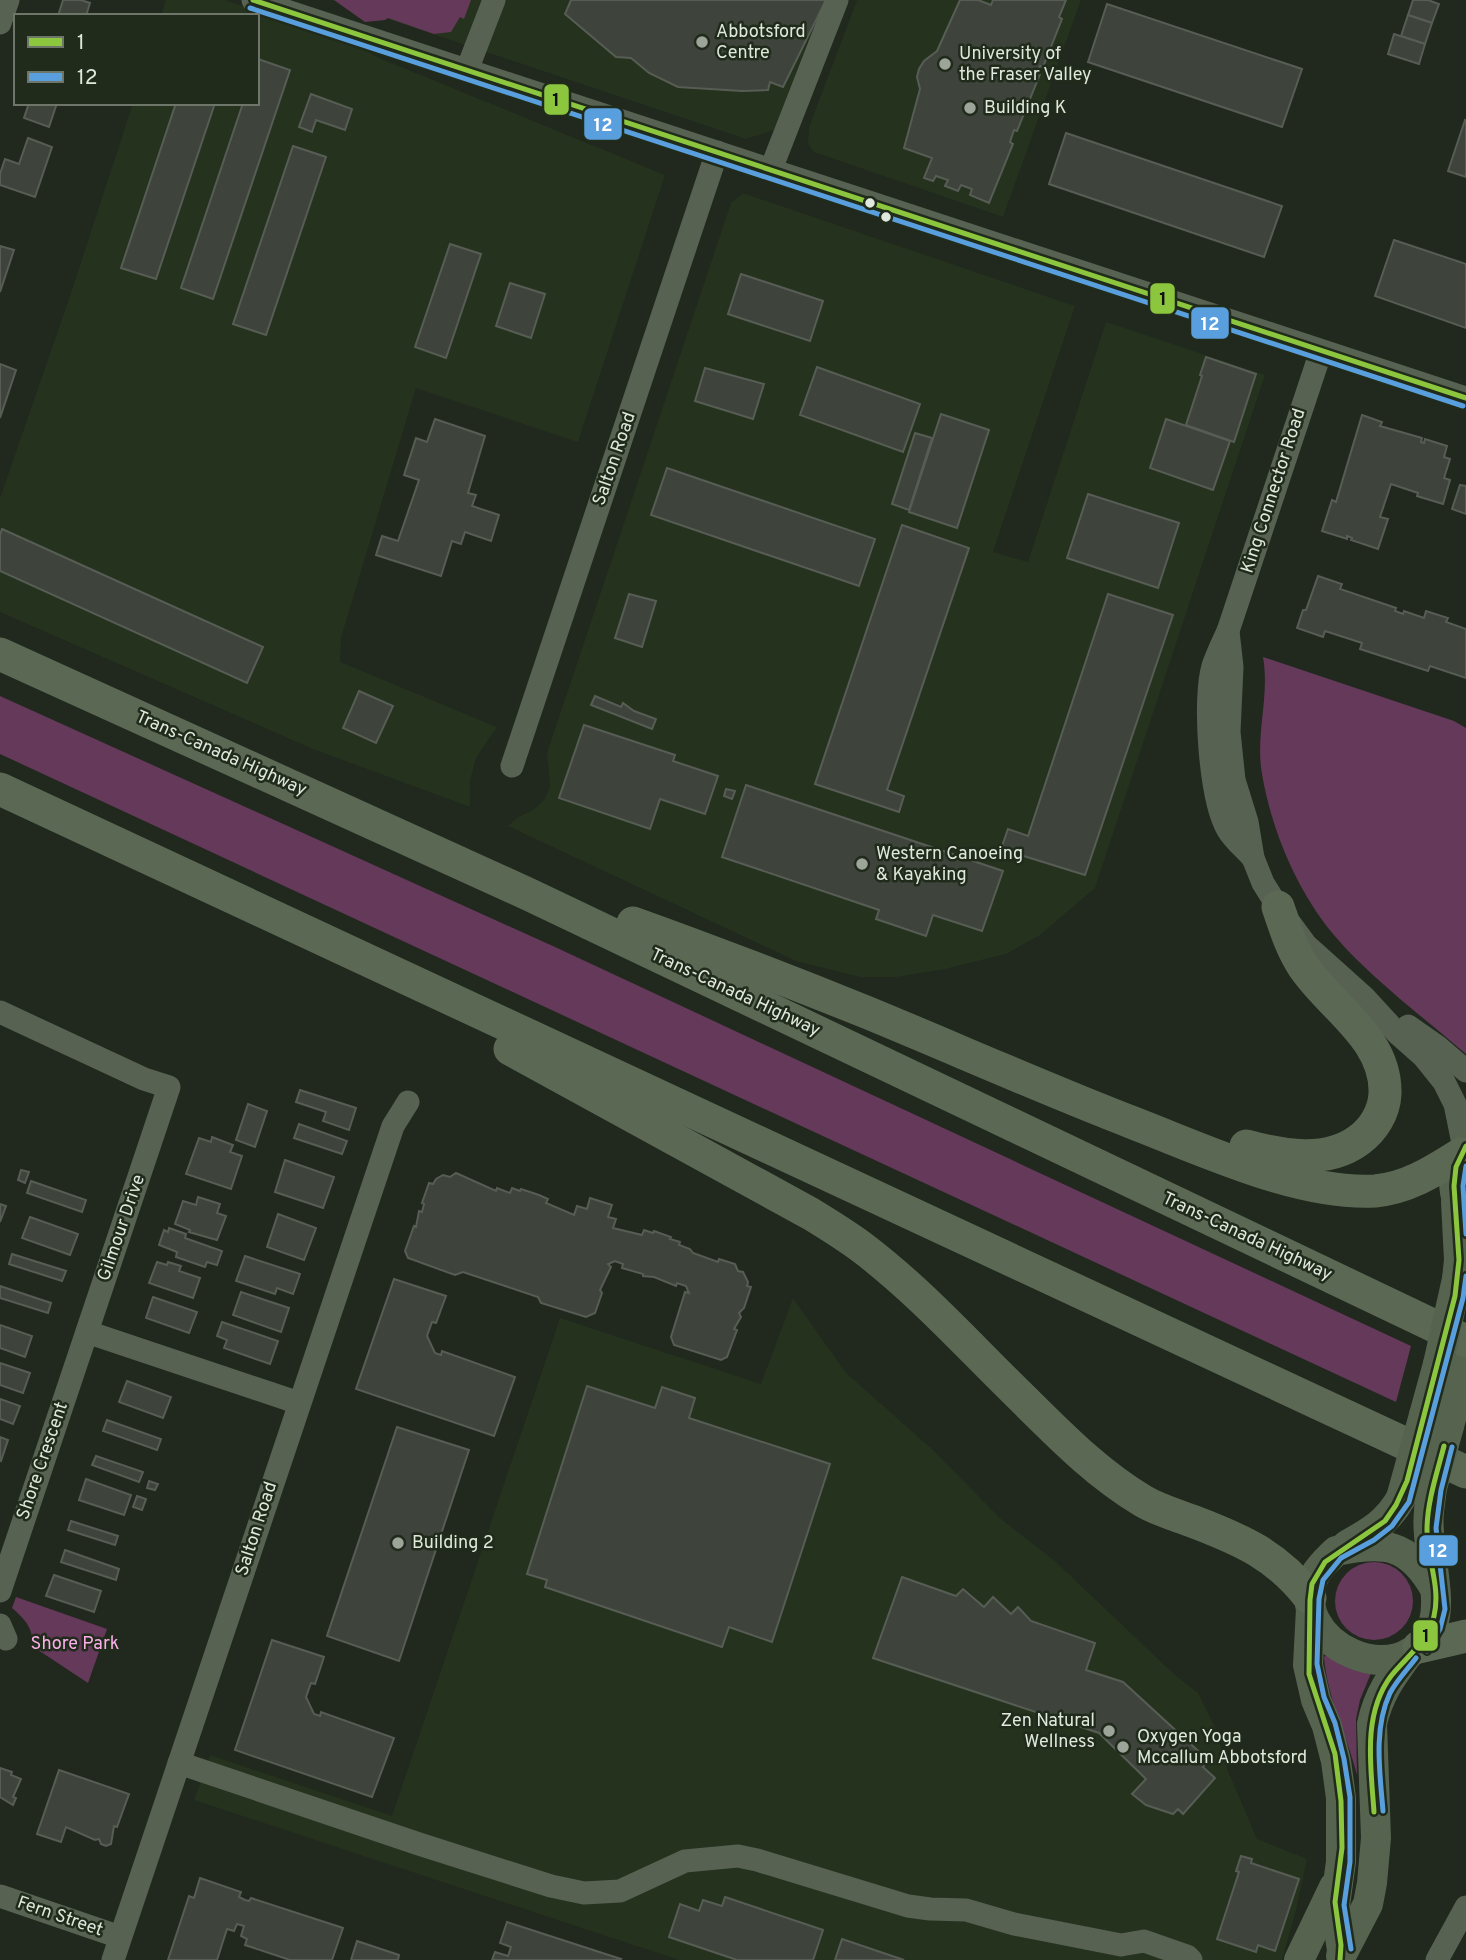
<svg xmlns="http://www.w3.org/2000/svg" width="1466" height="1960" viewBox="0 0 1466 1960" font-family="Overpass,sans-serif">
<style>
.built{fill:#25321e}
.green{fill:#64395a}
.building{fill:#3e433b;stroke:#575d55;stroke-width:2}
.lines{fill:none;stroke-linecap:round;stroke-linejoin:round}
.minor{stroke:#576252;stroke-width:23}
.major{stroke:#56634f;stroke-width:30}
.highway{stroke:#5b6954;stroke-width:33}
.major-bridge{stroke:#56634f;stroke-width:30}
.bus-1-casing{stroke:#202b1b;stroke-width:10}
.bus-2-casing{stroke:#202b1b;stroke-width:10}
.bus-1{stroke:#8cc63f;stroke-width:5}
.bus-2{stroke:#5a9fdd;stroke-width:5}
.poi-dot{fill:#9da49a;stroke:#202b1b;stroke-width:2.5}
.bus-dot{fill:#e0e7dd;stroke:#202b1b;stroke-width:2.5}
.labels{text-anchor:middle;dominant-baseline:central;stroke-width:5;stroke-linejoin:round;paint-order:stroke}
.poi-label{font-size:18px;fill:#e0e7dd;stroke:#202b1b;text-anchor:start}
.street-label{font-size:18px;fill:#e0e7dd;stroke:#202b1b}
.park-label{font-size:18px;fill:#fcafea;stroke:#202b1b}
.line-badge{stroke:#202b1b;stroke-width:2.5}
.badge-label{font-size:19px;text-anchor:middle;font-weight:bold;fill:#fff}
.pale-badge-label{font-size:19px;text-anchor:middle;font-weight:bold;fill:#111}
</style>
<rect width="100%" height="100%" fill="#21281e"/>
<g class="built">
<polygon points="166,0 225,0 347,40 379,58 665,175 578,442 416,388 341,638 340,662 497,727 476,758 470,781 470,807 313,749 0,612 0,498 70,296 133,103 257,103 257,16 161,16"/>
<polygon points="331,0 824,0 774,130 746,139"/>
<polygon points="857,0 1081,0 1003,217 814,152 808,144 809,127"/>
<polygon points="743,193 1075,306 993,552 1028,562 1106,322 1265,375 1095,888 1040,935 1006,954 945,969 896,977 860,977 796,961 508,826 518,817 533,810 545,799 550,785 547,753 731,203"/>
<polygon points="793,1298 846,1373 933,1450 1001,1519 1056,1562 1175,1675 1198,1693 1215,1727 1228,1771 1257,1839 1307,1859 1296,1910 1282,1960 679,1960 194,1800 210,1755 392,1816 560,1318 761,1384"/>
</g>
<g class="green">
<polygon points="334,0 471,0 464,19 460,17 451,32 434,34 388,18 385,20 365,22"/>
<path d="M1263,657L1454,721L1466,728V1054C1422,1016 1360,970 1325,924C1293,881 1271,827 1262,774C1255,735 1270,696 1263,657Z"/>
<polygon points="0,696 555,947 1411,1346 1396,1402 0,754"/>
<circle cx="1374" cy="1601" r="39"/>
<path d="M16,1597L107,1629L88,1683L32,1646C34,1629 25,1619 12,1608Z"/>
<path d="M1327,1655C1340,1666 1354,1670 1371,1673L1360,1700L1356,1719L1357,1775C1347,1735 1327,1698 1324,1657Z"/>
</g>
<g class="building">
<polygon points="63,0 81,0 90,3 86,16 58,16"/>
<polygon points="571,0 826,0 783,87 770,82 768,90 742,91 678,87 649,73 631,58 616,57 565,14"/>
<polygon points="960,0 978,0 991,5 993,0 1066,0 1059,17 1062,19 1043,67 1040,66 1037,73 1040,74 1017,131 1014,130 1010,142 1013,144 989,203 970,195 972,189 961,185 958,191 945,186 948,180 936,176 933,181 924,178 932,158 904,148 920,89 917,77 919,69 924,61 937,51"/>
<polygon points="1413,0 1428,0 1439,4 1432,23 1408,15"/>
<polygon points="1107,4 1302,69 1282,127 1088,62"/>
<polygon points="1408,15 1432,23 1425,44 1401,36"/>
<polygon points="1394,34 1425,44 1419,64 1388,54"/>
<polygon points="258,59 290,70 213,299 181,288 243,103 257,103"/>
<polygon points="311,94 352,109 345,130 316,120 312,132 299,127"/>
<polygon points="29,103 57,103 49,127 24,118"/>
<polygon points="176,103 215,103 156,279 121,268"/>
<polygon points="1465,120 1466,121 1466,177 1448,171"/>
<polygon points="1066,133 1282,206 1264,257 1049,184"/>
<polygon points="28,138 52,147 35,197 0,185 0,174 5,159 19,164"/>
<polygon points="293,146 326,157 266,335 233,324"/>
<polygon points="1394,240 1466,264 1466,328 1375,296"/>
<polygon points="450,244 481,254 446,358 415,347"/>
<polygon points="0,246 14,250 0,292"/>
<polygon points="741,274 823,301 810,341 728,314"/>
<polygon points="510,283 545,294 531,338 496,326"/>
<polygon points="1206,357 1256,374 1234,442 1186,425 1202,376 1200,375"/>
<polygon points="0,364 16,370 0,418"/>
<polygon points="817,367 920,404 903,452 800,415"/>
<polygon points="705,368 764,384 753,419 695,401"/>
<polygon points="941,414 989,430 957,528 909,512"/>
<polygon points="1362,415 1382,422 1380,426 1422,438 1421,442 1424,443 1425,439 1447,446 1444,457 1450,459 1444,478 1450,480 1443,504 1417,496 1418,493 1391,484 1380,517 1388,519 1378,549 1351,540 1352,538 1347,536 1347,539 1322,531 1332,500 1336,502"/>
<polygon points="435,419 485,436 468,493 476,495 472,506 499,515 491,541 465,532 461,544 452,541 441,576 376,555 382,536 398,541 419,480 404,475 416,438 427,442"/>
<polygon points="1166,419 1230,441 1213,490 1150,468"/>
<polygon points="915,433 932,438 909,510 892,504"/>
<polygon points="667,468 875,539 859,586 651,515"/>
<polygon points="1460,485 1466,486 1466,514 1452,509"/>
<polygon points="1088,494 1179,523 1158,588 1067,558"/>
<polygon points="902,525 969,548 887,790 904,796 899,812 815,784"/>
<polygon points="2,529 263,647 247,683 0,571 0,535"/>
<polygon points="1318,576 1342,584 1340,589 1396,608 1395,611 1403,614 1404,611 1424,618 1426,611 1448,618 1446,622 1466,629 1466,678 1430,666 1428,671 1360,649 1362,643 1325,631 1323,637 1297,628 1303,610 1306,610"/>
<polygon points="629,594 656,601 642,647 615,638"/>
<polygon points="1108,594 1173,615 1085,875 1001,849 1008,829 1028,836"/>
<polygon points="359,691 393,706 376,743 343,728"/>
<polygon points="595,696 621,707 623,703 634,711 656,719 652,729 591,705"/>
<polygon points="584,725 675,755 673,761 718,776 705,814 660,799 650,829 559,798"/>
<polygon points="746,785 1003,871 982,931 933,915 926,936 876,919 879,910 722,857"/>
<polygon points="726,789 735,791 732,799 724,796"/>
<polygon points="300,1090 356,1108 349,1130 323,1121 326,1112 296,1102"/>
<polygon points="248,1104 267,1111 255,1147 236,1140"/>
<polygon points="299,1124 347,1141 342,1154 294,1138"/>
<polygon points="212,1137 233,1145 230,1152 242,1156 231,1189 186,1174 199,1138 211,1142"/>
<polygon points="285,1160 334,1177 323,1208 275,1192"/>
<polygon points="21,1170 29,1172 25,1183 18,1180"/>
<polygon points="456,1173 496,1191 497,1188 510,1193 512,1188 520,1191 521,1189 539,1195 548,1199 546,1203 574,1215 577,1206 587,1209 590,1198 612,1205 608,1217 616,1219 613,1228 642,1235 644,1230 653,1233 654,1231 671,1237 670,1239 680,1242 679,1245 690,1249 693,1253 718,1262 719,1259 735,1264 738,1271 743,1272 748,1282 747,1286 751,1287 744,1308 739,1313 741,1317 734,1329 737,1330 727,1357 721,1360 674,1345 671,1337 685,1292 689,1293 686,1286 677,1283 676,1286 654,1277 643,1276 643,1274 622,1268 623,1264 615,1261 608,1264 611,1267 600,1290 602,1293 595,1313 586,1317 541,1303 538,1297 463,1272 455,1275 408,1258 405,1251 414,1226 416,1227 419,1211 422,1212 424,1204 422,1203 429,1183 433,1184 436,1179 443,1175 450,1177"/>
<polygon points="31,1181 86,1200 82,1212 27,1193"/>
<polygon points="198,1197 220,1204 217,1213 226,1216 217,1240 189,1232 190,1230 175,1224 183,1201 196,1205"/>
<polygon points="0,1204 6,1206 0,1222"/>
<polygon points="278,1214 316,1228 304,1260 267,1247"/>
<polygon points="30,1217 78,1234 70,1255 22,1238"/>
<polygon points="169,1228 186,1234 185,1238 222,1251 217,1265 207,1262 205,1267 176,1257 177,1252 159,1245 164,1230 168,1232"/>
<polygon points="12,1254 66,1271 62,1281 9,1264"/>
<polygon points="245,1256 300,1274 293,1294 277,1288 275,1294 236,1281"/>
<polygon points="157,1262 167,1265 168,1262 181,1266 179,1271 200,1278 193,1298 149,1283"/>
<polygon points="394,1279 446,1296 436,1323 432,1322 427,1336 435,1353 441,1355 442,1351 515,1377 494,1436 356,1389"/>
<polygon points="0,1286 51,1303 48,1313 0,1298"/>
<polygon points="241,1292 289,1308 281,1332 233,1315"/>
<polygon points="153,1297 197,1312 189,1333 146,1318"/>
<polygon points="222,1322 278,1341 270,1364 224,1348 227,1340 217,1336"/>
<polygon points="0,1325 32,1336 25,1357 0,1348"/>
<polygon points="0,1363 30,1373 23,1393 0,1385"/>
<polygon points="127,1381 171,1397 163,1418 119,1402"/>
<polygon points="587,1386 655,1408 662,1387 695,1398 689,1418 830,1464 772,1642 729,1627 722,1647 545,1587 547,1580 527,1574"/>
<polygon points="0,1399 20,1406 13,1424 0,1419"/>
<polygon points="107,1420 161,1439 157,1450 103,1431"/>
<polygon points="397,1427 469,1450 399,1661 327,1636"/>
<polygon points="0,1437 8,1440 1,1461 0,1460"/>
<polygon points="96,1456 143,1472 139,1482 92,1465"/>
<polygon points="86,1479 131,1495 124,1515 79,1500"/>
<polygon points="149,1481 158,1484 155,1490 147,1488"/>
<polygon points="137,1496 146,1499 142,1510 133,1507"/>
<polygon points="71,1521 118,1536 115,1545 68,1530"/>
<polygon points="65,1550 119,1569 116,1580 61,1562"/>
<polygon points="54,1575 101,1591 94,1612 46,1596"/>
<polygon points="902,1577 956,1596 963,1589 984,1607 993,1597 1011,1614 1018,1607 1031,1621 1095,1643 1086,1670 1123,1682 1208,1760 1203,1767 1215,1778 1183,1814 1178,1809 1173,1814 1146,1805 1132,1794 1146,1779 1099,1733 873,1658"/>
<polygon points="272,1640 324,1657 315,1684 311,1683 306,1697 314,1714 320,1716 321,1712 394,1738 372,1797 235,1750"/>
<polygon points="0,1768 12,1772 11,1775 21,1779 13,1797 16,1798 13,1805 0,1797"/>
<polygon points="59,1770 129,1794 117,1827 114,1826 111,1844 106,1846 101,1844 99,1839 95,1840 66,1827 61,1842 37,1834"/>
<polygon points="1241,1856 1252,1859 1251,1863 1299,1879 1275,1951 1258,1945 1256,1952 1217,1939 1239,1872 1236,1871"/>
<polygon points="200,1878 241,1892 239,1897 245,1900 249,1901 251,1898 343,1928 332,1960 290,1960 245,1945 247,1939 241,1936 244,1926 237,1924 234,1931 227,1929 217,1960 168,1960 189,1896 194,1898"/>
<polygon points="725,1897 823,1930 813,1960 737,1960 669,1937 680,1904 699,1911 703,1900 722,1906"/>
<polygon points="507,1922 621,1959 620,1960 492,1960 495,1952 508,1956 511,1947 500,1943"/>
<polygon points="842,1939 904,1960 835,1960"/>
<polygon points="357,1941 399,1955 398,1960 351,1960"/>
</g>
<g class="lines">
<g class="minor">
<path d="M253,0C658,131 1061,267 1466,398"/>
<polyline points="0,23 8,0"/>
<polyline points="467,70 494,0"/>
<polyline points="771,169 837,0"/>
<polyline points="1228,631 1232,667 1229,732 1234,780 1247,822 1253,858 1263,883 1278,907 1306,945 1364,997 1398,1034 1424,1057 1444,1082 1455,1104 1464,1148"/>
<polyline points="512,766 717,152"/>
<path d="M1253,858C1245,849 1234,840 1228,830C1210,800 1203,699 1213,666C1217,654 1223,642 1228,631L1321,351"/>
<polyline points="0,1012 144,1079 169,1087 0,1591"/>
<polyline points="1408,1026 1438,1047 1466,1071"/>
<polyline points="87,1332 299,1403"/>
<polyline points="0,1625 6,1639"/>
<polyline points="179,1763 419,1844 551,1886 584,1893 620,1891 685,1861 738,1856 757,1860 908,1906 930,1909 966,1910 1014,1924 1121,1945 1144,1941 1187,1956 1191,1960"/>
<polyline points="0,1896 120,1937"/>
<polyline points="113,1960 393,1126 408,1102"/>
<polyline points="1437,1960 1466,1907"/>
</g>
<g class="major">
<path d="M1466,1146C1448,1173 1452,1195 1466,1223"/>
<polyline points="1456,1202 1459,1260 1457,1279"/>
<polyline points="1424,1415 1438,1364"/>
<polyline points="1449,1426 1466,1365"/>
<path d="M1429,1511C1425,1545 1443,1596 1433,1624C1404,1700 1283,1642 1315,1575C1320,1566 1329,1558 1336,1551C1385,1541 1409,1543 1435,1589"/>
<path d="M1347,1545C1370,1532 1388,1522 1401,1498"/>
<polyline points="1311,1609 1308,1665 1316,1700 1327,1726 1336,1761 1341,1798 1341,1862 1335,1905 1342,1950"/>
<path d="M1341,1956L1368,1904L1372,1883L1376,1838L1372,1724C1378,1695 1392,1676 1409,1653"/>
<polyline points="1299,1960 1334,1887"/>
</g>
<g class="highway">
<polyline points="0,654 530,895 1466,1341"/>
<polyline points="0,789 1466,1472"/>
<path d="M633,923C711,951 789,981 866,1012C956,1049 1045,1089 1136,1124C1206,1151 1299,1195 1375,1191C1408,1188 1434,1171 1461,1154"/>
<path d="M510,1049L811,1214C829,1225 847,1236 864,1249C919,1291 966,1343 1015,1391C1056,1431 1093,1471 1143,1501C1158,1510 1176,1515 1192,1521C1242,1540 1277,1555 1310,1598"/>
<path d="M1246,1146C1283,1156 1327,1164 1359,1140C1374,1129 1384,1112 1385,1094C1387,1038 1331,1008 1303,966C1291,948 1285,927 1278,907"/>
<polyline points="1419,1647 1466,1636"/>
</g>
<g class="major-bridge">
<polyline points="1438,1364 1457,1279"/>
<polyline points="1401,1498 1424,1415"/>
<polyline points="1429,1511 1432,1488 1449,1426"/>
</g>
<g class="bus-1-casing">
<g id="bus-1">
<polyline points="253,0 1466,398"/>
<path d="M1374,1812C1371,1767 1362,1715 1391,1676C1406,1657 1429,1641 1434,1616C1441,1587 1427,1559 1427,1530C1427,1502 1437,1473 1444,1446"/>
<polyline points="1340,1960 1341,1945 1335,1902 1342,1848 1341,1801 1335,1754 1309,1674 1310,1600 1312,1584 1325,1562 1385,1521 1396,1505 1407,1481 1455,1296 1459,1260 1454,1186 1456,1167 1466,1146"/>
</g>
</g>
<g class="bus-2-casing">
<g id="bus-2">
<polyline points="250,8 1463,406"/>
<polyline points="1466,1166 1463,1186 1466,1234"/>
<polyline points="1427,1651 1440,1629 1445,1609 1436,1528 1441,1490 1452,1447"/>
<path d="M1383,1811C1380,1773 1373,1729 1390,1693C1397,1680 1407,1670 1416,1658"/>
<polyline points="1351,1949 1344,1905 1350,1862 1350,1797 1344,1759 1335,1723 1324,1697 1317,1664 1319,1599 1323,1580 1341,1558 1374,1540 1392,1526 1409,1502 1463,1298 1466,1276"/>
</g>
</g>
<use href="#bus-1" class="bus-1"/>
<use href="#bus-2" class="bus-2"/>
</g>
<g class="poi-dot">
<circle cx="702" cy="42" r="7"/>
<circle cx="945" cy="64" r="7"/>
<circle cx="970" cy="108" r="7"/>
<circle cx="862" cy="864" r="7"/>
<circle cx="398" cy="1543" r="7"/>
<circle cx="1109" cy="1731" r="7"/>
<circle cx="1123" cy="1747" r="7"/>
</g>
<g class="bus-dot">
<circle cx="870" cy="203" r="6"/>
<circle cx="886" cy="217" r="6"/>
</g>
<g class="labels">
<g class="poi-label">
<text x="716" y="32">Abbotsford<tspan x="716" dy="21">Centre</tspan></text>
<text x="959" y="54">University of<tspan x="959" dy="21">the Fraser Valley</tspan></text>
<text x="984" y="108">Building K</text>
<text x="876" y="854">Western Canoeing<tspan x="876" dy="21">&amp; Kayaking</tspan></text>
<text x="412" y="1543">Building 2</text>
<text x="1095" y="1721" text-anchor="end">Zen Natural<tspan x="1095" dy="21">Wellness</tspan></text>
<text x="1137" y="1737">Oxygen Yoga<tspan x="1137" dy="21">Mccallum Abbotsford</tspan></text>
</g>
<g class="street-label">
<text transform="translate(615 459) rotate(-71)">Salton Road</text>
<text transform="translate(1274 491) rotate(-72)">King Connector Road</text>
<text transform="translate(221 754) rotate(24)">Trans-Canada Highway</text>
<text transform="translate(735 993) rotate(25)">Trans-Canada Highway</text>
<text transform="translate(122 1228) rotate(-71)">Gilmour Drive</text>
<text transform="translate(1247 1237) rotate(25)">Trans-Canada Highway</text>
<text transform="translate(43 1461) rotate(-71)">Shore Crescent</text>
<text transform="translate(257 1529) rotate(-72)">Salton Road</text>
<text transform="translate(60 1917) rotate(19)">Fern Street</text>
</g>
<g class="park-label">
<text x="75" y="1644">Shore Park</text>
</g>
</g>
<g class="line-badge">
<rect x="543" y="83" width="27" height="33" rx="7" fill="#8cc63f"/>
<rect x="583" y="107" width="40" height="34" rx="7" fill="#5a9fdd"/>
<rect x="1149" y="282" width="27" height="33" rx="7" fill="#8cc63f"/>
<rect x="1190" y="306" width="40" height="34" rx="7" fill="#5a9fdd"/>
<rect x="1418" y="1534" width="41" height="33" rx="7" fill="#5a9fdd"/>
<rect x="1412" y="1619" width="27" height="33" rx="7" fill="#8cc63f"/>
</g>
<g class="badge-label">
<text x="603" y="131">12</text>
<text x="1210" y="330">12</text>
<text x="1438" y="1557">12</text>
</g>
<g class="pale-badge-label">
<text x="556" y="106">1</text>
<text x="1163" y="305">1</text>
<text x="1426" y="1642">1</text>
</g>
<rect x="14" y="14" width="245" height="91" fill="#202b1b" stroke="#6d7669" stroke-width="2"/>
<rect x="28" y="37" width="35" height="10" fill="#8cc63f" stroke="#6d7669" stroke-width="2"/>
<text x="77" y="49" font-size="21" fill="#e0e7dd">1</text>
<rect x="28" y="72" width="35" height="10" fill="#5a9fdd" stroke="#6d7669" stroke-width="2"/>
<text x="77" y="84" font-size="21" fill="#e0e7dd">12</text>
</svg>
